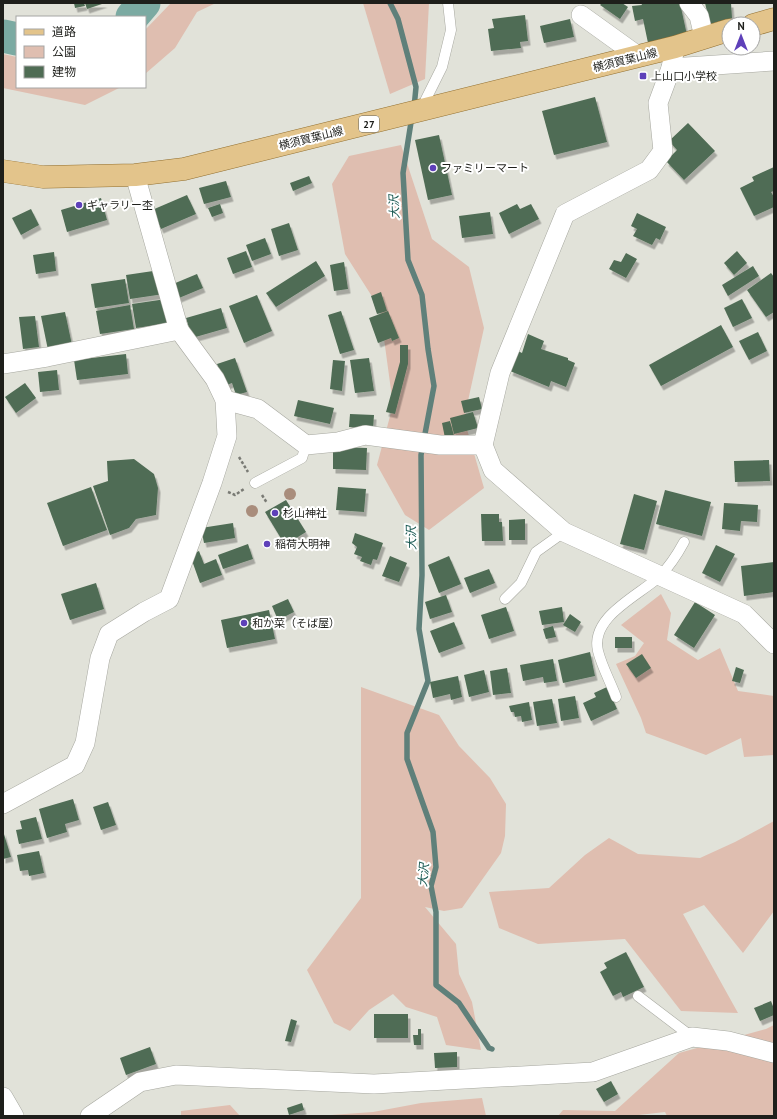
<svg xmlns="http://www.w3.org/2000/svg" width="777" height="1119" viewBox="0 0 777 1119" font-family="'PT Sans','Noto Sans JP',sans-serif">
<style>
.green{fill:#dfbeb0}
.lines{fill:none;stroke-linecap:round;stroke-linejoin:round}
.stream{stroke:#5f807a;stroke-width:5.5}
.river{stroke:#7baaa2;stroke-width:33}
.building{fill:#4f6c54;filter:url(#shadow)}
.service-casing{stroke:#a6a79f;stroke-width:11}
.minor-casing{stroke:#a6a79f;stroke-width:20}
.primary-casing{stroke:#927031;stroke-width:23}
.path{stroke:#797a74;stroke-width:2.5;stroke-dasharray:3 2;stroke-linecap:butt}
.service{stroke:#fff;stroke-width:10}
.minor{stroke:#fff;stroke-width:19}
.primary{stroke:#e3c48b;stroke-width:22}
.tree{fill:#a98d7c}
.poi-dot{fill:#5e40b9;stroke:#fff;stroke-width:1.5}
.labels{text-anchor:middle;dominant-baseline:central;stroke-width:4;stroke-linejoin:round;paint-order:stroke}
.shield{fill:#fff;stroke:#62625f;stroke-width:1}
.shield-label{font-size:10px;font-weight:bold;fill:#1e1f1b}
.street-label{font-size:11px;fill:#1e1f1b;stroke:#fff}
.poi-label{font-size:11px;fill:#1e1f1b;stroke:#fff;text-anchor:start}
.water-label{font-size:12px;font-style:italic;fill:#165750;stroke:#fff}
</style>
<defs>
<filter id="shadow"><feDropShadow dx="2.5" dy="4.5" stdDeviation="0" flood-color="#0004"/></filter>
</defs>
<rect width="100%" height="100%" fill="#e1e2d9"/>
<g class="green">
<polygon points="171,3 216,3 197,12 175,48 145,74 145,30"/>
<polygon points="363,3 429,3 425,79 390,94"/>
<polygon points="3,54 17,57 17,87 121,87 85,105 3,88"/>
<polygon points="401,145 432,239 469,267 484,328 464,419 484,488 429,530 405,515 377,465 393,405 380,309 345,254 332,184 349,156"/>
<polygon points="661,594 671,613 667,640 698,660 720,648 738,691 774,696 774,755 744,757 741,738 706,755 646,733 641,718 616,664 635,656 644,643 621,625"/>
<polygon points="361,687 439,715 459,746 490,778 506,804 505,836 501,853 462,908 444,911 425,907 456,944 459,974 472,1002 481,1050 446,1045 437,1017 406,1007 393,994 369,1010 350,1031 334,1023 307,970 361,898"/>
<polygon points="774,821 774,911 743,953 704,905 683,914 738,1013 681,1011 625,939 538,944 499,928 489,892 549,888 585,855 609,838 638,854 700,858 735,842"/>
<polygon points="774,1025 774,1116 667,1116 665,1112 630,1116 558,1116 563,1110 615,1111 679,1053 766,1029"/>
<polygon points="482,1098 486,1116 317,1116 373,1112 421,1103"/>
<polygon points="230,1105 240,1116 181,1116 181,1111"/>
</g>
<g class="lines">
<g class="stream">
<polyline points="390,3 398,19 416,87 414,108"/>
<polyline points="412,116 403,173 408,260 422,295 428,349 434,386 421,455 422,575 419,629 428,681 407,733 407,759 433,832 436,867 431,886 436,912 436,985 459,1003 489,1048 492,1049"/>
</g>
<g class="river">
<polyline points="132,17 144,3"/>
<polyline points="3,36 17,39"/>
</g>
</g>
<g class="building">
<polygon points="74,3 84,3 85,6 75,8"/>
<polygon points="85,3 105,3 87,9"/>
<polygon points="602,3 622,3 628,7 620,19 600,5"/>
<polygon points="641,3 680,3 687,35 648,43 643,19 635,21 632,6 642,5"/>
<polygon points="705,3 731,3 732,18 710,24"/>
<polygon points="525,15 528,41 520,42 521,48 491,51 488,29 494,28 492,19"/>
<polygon points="570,19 574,37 544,43 540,26"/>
<polygon points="595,97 607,142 554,155 542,111"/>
<polygon points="688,123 715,151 684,180 666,161 677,150 669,141"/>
<polygon points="439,135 452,195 428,200 415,140"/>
<polygon points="774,167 774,191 771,192 774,197 774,207 754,216 740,188 754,181 752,177"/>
<polygon points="309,176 312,183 293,191 290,183"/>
<polygon points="226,181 231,197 204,204 199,188"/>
<polygon points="187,195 196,214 161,229 152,210"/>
<polygon points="101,198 107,220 67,232 61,210"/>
<polygon points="220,204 223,213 212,217 208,208"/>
<polygon points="517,204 520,209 531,204 539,219 509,234 499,213"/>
<polygon points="31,209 39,225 21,235 12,218"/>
<polygon points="490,212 493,234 462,238 459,216"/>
<polygon points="637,213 666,227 660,240 656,238 652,245 633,236 637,229 631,226"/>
<polygon points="289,223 298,250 279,256 271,229"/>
<polygon points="265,238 271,254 252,261 246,245"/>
<polygon points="246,251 252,267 233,274 227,258"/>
<polygon points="737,251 747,263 734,275 724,263"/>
<polygon points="54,252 56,271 36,274 33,255"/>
<polygon points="626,253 637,259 626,278 609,269 614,260 621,262"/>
<polygon points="316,261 325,276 276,307 266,293"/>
<polygon points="344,262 348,289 334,291 330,265"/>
<polygon points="753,266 759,276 728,296 722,285"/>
<polygon points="160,270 164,294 130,299 126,275"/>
<polygon points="771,273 774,277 774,312 766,317 747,290"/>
<polygon points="197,274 203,288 179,298 173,284"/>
<polygon points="125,279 129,303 95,308 91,284"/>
<polygon points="381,292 387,311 377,314 371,296"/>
<polygon points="257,295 272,331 244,343 229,306"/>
<polygon points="166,299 170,323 136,328 132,304"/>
<polygon points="742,299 752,318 733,327 724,308"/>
<polygon points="130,305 134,329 100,334 96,311"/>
<polygon points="221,308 227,328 192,338 186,318"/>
<polygon points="341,311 354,350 340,354 328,315"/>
<polygon points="388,311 399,338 392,341 391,338 378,343 369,318"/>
<polygon points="65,312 72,345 48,350 41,316"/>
<polygon points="35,316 39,347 23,349 19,317"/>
<polygon points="721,325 733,347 661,386 649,365"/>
<polygon points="758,332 767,351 749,360 739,341"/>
<polygon points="528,334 544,341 541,349 568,358 568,360 575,363 566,387 551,381 549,387 510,371 518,351 522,353"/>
<polygon points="400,345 408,345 408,364 395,414 386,412 400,362"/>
<polygon points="126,354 128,374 77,380 74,360"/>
<polygon points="235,358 247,392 236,395 232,383 224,386 217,364"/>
<polygon points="369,358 374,391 355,393 350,360"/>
<polygon points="333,360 345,361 342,391 330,389"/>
<polygon points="57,370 59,390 40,392 38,372"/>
<polygon points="25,383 36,398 16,413 5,397"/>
<polygon points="479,397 482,409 464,413 461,401"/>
<polygon points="298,400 334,408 330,424 294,416"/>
<polygon points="473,412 478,428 454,434 450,418"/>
<polygon points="350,414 374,415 373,429 349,427"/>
<polygon points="450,421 454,436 445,438 442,423"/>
<polygon points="339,447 367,448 366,470 333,469 333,451"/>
<polygon points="134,459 154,474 158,488 156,515 136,519 129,528 110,535 93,486 108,481 107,461"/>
<polygon points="769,460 770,481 735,482 734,461"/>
<polygon points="91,487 107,530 63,546 47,503"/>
<polygon points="338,487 366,489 364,512 336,510"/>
<polygon points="665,490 711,502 702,536 656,524"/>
<polygon points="634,494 657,501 644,550 620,544"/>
<polygon points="286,500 306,532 285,545 265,512"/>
<polygon points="724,503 758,505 757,522 741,521 740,531 722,529"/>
<polygon points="481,514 499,514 499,522 502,522 503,541 482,541"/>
<polygon points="525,519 525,540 509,540 509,520"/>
<polygon points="233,523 235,538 204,543 201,528"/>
<polygon points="355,533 383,543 377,560 373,559 371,565 360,561 362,557 354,554 357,547 352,543"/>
<polygon points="248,544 253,559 223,569 218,555"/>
<polygon points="716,545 735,554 720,582 702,573"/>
<polygon points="199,551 204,564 216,559 222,575 200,583 190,555"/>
<polygon points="390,556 407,563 399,582 382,576"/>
<polygon points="449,556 461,584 439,593 428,565"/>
<polygon points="774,562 774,592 744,596 741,566"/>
<polygon points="489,569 495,583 470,593 464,578"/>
<polygon points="96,583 104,609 70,620 61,594"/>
<polygon points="446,595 452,612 430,619 425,602"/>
<polygon points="288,599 294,612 278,620 272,606"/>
<polygon points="695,602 715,615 694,648 674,635"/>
<polygon points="506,607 514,631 489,639 481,615"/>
<polygon points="562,607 564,622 542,625 539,611"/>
<polygon points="269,610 275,639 227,648 221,620"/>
<polygon points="570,614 581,622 575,632 563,625"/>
<polygon points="454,622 463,644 439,653 430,631"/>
<polygon points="553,626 556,637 546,639 543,629"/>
<rect x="615" y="637" width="17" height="11"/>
<polygon points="590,652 595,676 563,683 558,660"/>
<polygon points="642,654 651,668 636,678 626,664"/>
<polygon points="553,659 557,681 544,683 543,677 523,681 520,665"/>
<polygon points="736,667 744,670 740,683 732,681"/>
<polygon points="507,668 511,693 493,695 490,671"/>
<polygon points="484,670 489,692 469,697 464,675"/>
<polygon points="458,676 462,697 451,700 450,694 433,698 430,682"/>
<polygon points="607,687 617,709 591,721 583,703 596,697 594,693"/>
<polygon points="575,696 579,718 561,721 558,699"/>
<polygon points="552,699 557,723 537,726 533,702"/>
<polygon points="529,702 532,720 522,722 521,716 515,717 514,712 511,712 509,706"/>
<polygon points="73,799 79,820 65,824 67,832 47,838 39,809"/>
<polygon points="108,802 116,825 101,830 93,807"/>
<polygon points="36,817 42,839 19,844 16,830 22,829 20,821"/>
<polygon points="3,831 11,857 3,859"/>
<polygon points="39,851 44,873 29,876 28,870 20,871 17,855"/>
<polygon points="626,952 644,987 623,997 621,992 613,996 600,972 607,968 604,963"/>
<polygon points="771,1001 774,1009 774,1015 760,1021 754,1008"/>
<rect x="374" y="1014" width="34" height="24"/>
<polygon points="291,1019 297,1021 291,1042 285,1041"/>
<polygon points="418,1029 421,1029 421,1045 414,1045 413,1035 418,1035"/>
<polygon points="150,1047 156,1064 126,1075 120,1058"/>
<polygon points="457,1052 457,1067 435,1068 434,1053"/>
<polygon points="611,1081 618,1094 604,1102 596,1089"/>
<polygon points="302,1103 304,1110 289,1115 287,1108"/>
</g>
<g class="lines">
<g class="service-casing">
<g id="service">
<polyline points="421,109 442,67 451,30 448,3"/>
<polyline points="255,483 302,458 306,445"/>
<polyline points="505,599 521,583 536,552 564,532"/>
<path d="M616,697C611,683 602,667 598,651C590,617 638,596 659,577C670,566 677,555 684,542"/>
<polyline points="638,996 692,1037"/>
</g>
</g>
<g class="minor-casing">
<g id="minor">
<polyline points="689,3 699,16 704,37"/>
<polyline points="581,15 638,56"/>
<polyline points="675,47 671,68 658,103 663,151 649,170 565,214 500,373 483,445 493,470 564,532 744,614 774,644"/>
<polyline points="671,68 774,61"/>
<polyline points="3,364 47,357 179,330"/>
<polyline points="225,400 258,409 306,445 338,442 365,435 440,445 483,445"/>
<polyline points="3,804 75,765 85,743 100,658 109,634 144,612 169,599 212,483 227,436 225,400 215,379 179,330 135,175"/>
<polyline points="3,1097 14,1116"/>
<polyline points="90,1116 140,1082 176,1075 374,1084 593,1072 692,1037 728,1041 774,1053"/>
</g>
</g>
<g class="primary-casing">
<g id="primary">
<polyline points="753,25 774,19"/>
<polyline points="3,171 43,177 135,175 184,169 675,47 729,30"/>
</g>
</g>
<g class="path">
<polyline points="239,457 248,472"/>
<polyline points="228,492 235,495 244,489"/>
<polyline points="262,495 267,503"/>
</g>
<use href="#service" class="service"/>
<use href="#minor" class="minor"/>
<use href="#primary" class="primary"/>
</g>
<g class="tree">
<circle cx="290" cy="494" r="6"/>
<circle cx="252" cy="511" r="6"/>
</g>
<g class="poi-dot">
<rect x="639" y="72" width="8" height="8" rx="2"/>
<circle cx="433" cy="168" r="4"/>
<circle cx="79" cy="205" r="4"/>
<circle cx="275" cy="513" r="4"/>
<circle cx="267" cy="544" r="4"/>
<circle cx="244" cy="623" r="4"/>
</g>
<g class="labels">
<rect class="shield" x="359" y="116" width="20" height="16" rx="3"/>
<g class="shield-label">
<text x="369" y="124">27</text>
</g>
<g class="street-label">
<text transform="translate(625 60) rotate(-14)">横須賀葉山線</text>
<text transform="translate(311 138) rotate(-14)">横須賀葉山線</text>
</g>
<g class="poi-label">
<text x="651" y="76">上山口小学校</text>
<text x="441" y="168">ファミリーマート</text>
<text x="87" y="205">ギャラリー杢</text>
<text x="283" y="513">杉山神社</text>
<text x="275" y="544">稲荷大明神</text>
<text x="252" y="623">和か菜（そば屋）</text>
</g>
<g class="water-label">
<text transform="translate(394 207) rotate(-93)">大沢</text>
<text transform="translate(411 538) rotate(-91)">大沢</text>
<text transform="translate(423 875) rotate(-85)">大沢</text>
</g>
</g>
<rect width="777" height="1119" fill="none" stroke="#1e1f1b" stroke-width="8"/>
<rect x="16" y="16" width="130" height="72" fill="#ffffff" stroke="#a5a5a4"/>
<rect x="24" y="29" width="20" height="6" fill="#e3c48b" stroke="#a5a5a4"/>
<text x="52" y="36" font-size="12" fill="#1e1f1b">道路</text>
<rect x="24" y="46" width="20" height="12" fill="#dfbeb0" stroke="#a5a5a4"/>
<text x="52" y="56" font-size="12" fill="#1e1f1b">公園</text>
<rect x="24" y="66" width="20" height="12" fill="#4f6c54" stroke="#a5a5a4"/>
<text x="52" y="76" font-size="12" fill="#1e1f1b">建物</text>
<g transform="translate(741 36)"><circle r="19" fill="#ffffff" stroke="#a5a5a4"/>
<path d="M0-3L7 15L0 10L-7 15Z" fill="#5e40b9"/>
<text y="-6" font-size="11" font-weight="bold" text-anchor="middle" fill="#1e1f1b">N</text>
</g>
</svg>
